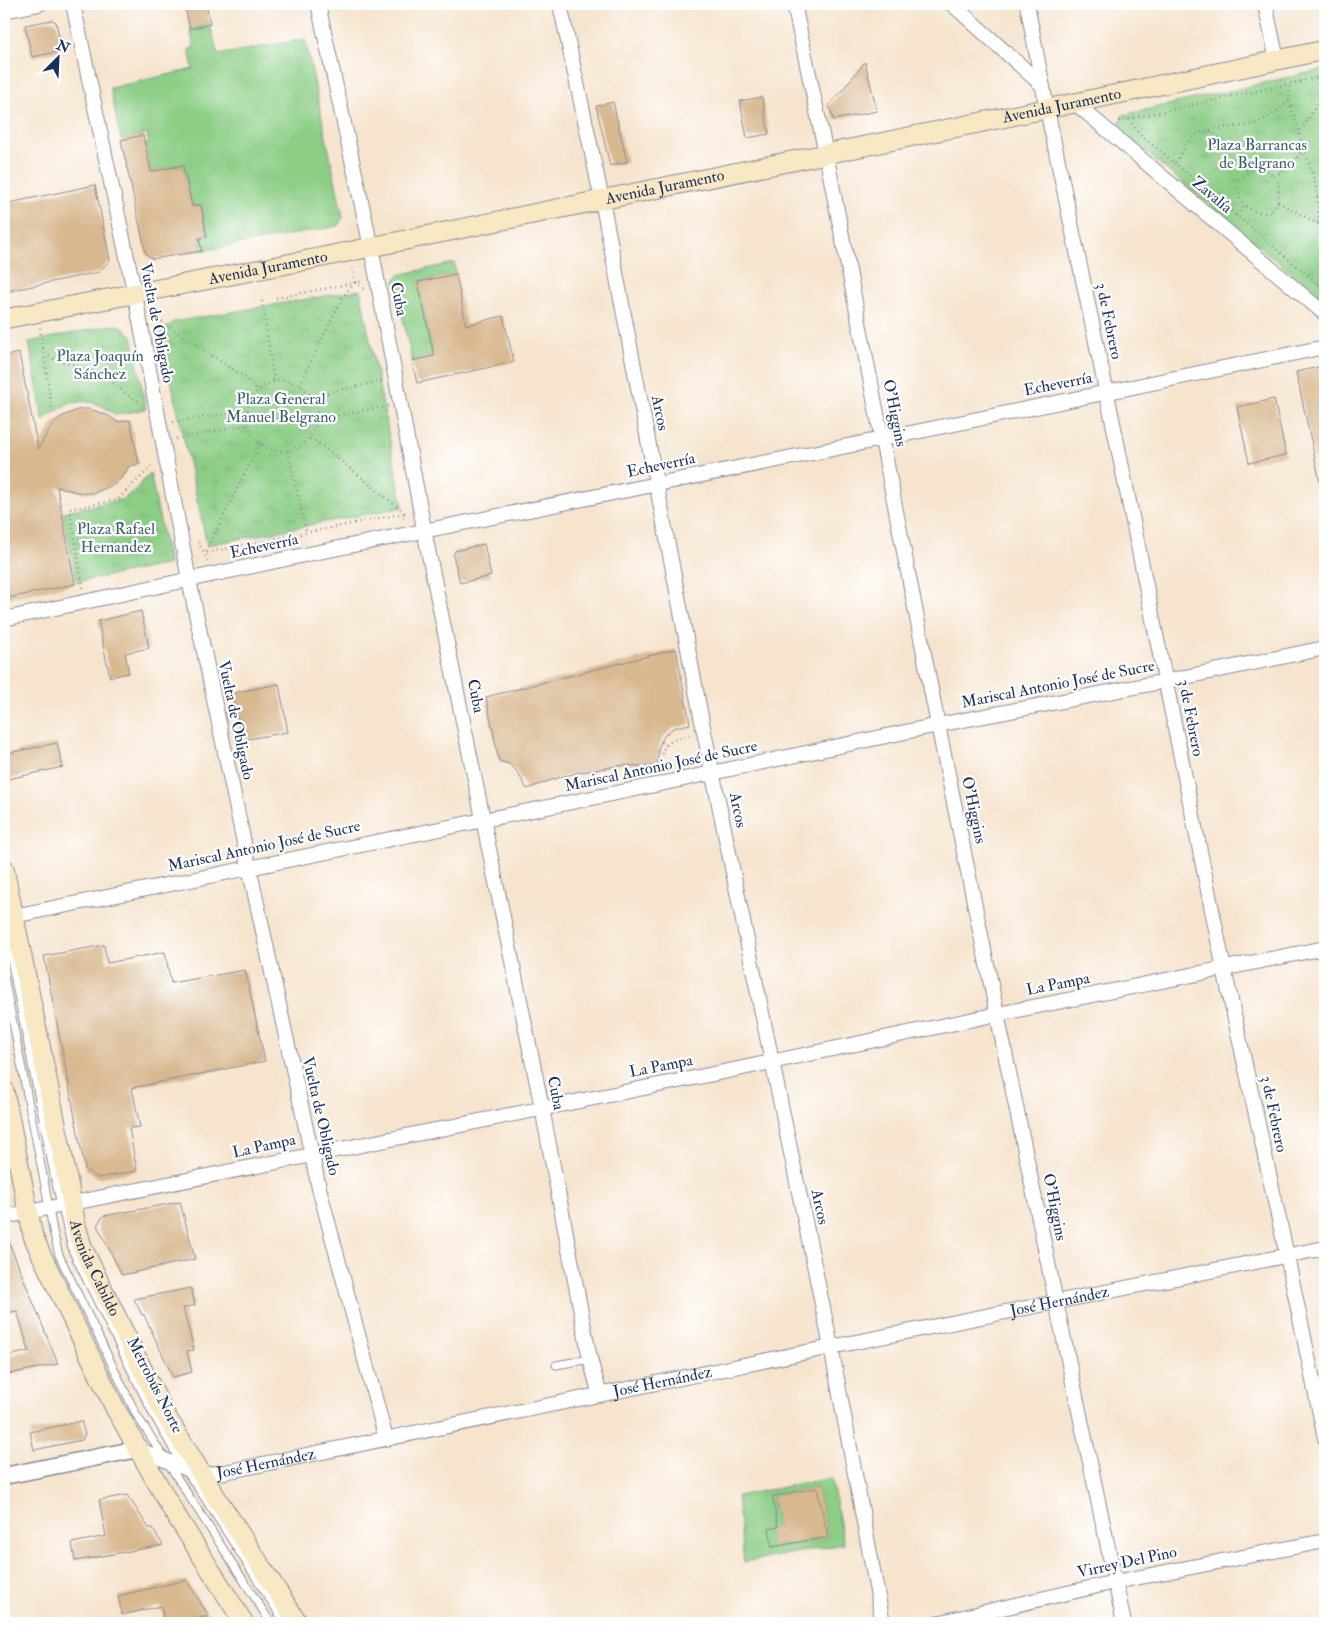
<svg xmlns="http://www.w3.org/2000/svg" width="1329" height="1627" viewBox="0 0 1329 1627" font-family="'IM FELL Double Pica',serif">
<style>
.green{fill:#8cce86;stroke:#547e72;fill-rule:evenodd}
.park{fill:url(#park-tufts);stroke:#547e72}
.building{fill:#d8b88f}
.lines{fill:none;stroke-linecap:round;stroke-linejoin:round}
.service-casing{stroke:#888a96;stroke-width:9}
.minor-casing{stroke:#888a96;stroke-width:16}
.tertiary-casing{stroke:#888a96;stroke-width:19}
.secondary-casing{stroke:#888a96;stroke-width:21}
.path{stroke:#888a96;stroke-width:2.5;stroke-dasharray:1 4;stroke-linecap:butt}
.service{stroke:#fff;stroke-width:7}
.minor{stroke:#fff;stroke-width:14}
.tertiary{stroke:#fff;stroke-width:16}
.secondary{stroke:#f8e8c3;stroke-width:19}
.labels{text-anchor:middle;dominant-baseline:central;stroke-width:4.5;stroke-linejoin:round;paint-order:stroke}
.street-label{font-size:16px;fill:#1b2f5e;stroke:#fff}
.park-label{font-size:16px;fill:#3d5f6a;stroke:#fff}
</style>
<defs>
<pattern id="park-tufts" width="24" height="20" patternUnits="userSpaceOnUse" patternTransform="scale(1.25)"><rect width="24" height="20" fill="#8cce86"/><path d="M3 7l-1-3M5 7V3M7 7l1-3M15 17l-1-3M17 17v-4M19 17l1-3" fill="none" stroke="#78b176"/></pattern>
</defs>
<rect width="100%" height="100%" fill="#fff"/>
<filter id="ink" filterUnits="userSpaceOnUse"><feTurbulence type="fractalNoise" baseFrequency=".02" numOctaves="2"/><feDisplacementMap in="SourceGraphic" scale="10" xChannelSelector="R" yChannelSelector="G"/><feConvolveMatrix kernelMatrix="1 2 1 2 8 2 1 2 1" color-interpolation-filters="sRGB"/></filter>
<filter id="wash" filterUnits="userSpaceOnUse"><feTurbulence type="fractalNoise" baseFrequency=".0096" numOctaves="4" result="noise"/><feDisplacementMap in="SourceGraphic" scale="20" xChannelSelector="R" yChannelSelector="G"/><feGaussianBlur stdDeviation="1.12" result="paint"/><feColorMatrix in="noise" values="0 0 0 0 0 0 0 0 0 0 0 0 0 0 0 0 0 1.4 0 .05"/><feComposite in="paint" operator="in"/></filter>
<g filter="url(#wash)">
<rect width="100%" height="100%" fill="#f6e4cd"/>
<g class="green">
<polygon points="210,24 218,55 305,39 343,217 338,226 202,251 199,238 207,236 201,205 192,206 183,165 151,172 145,144 149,143 147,134 121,140 110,88 193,69 189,49 194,48 190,29"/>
<polygon points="454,263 456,274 418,282 434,356 412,361 395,282 398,275"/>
<path d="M831,1478L844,1544L744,1562L737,1496ZM817,1488L828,1537L773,1547L769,1529L778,1527L772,1496Z"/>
</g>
<g class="park">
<polygon points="1325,69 1325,301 1118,129 1123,115"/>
<polygon points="360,290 403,507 207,545 161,334 173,322"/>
<path d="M112,325L121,326L132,336L146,409L116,415C87,393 71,400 43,420L29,342Z"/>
<polygon points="150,473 169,564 77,582 63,512 124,499 138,487"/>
</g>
<g id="blocks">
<g class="building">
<polygon points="184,4 206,4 210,24 190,29"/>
<polygon points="52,20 56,22 62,51 32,57 25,25"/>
<polygon points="865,62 877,111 834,120 829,106"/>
<polygon points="762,97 769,134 747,138 740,101"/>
<polygon points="613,102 627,162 610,166 596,106"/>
<polygon points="143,135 151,172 183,165 192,206 201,205 207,237 199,238 202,251 152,259 146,254 121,140"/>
<polygon points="95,185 110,260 99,272 4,292 4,204"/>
<polygon points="456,274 466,325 503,316 514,362 417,383 412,361 434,356 418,282"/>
<polygon points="19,353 38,449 53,424 61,417 80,409 90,409 109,416 117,422 130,420 139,464 129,466 123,476 115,484 94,493 82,493 57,487 75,584 4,599 4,478 7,477 4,460 4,356"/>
<polygon points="1323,366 1325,376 1325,481 1320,482 1296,372"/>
<polygon points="1274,399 1286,455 1249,463 1237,407"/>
<polygon points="484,544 491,576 460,583 453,555 455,551"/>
<polygon points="141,611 149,648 125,653 129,673 110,677 98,621"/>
<polygon points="676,649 690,724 673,728 664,736 658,748 658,767 623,765 582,772 560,777 527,789 516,770 509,764 499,761 486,697"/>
<polygon points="279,684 288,732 242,740 233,693"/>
<polygon points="57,743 63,767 8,779 4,754"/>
<polygon points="104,945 107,963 165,952 171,983 245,970 265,1061 132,1088 140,1127 129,1128 137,1171 98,1178 85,1169 44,956"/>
<polygon points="180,1202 195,1259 122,1275 97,1225 103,1216"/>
<polygon points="4,1230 58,1364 4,1375 4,1357 29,1351 17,1311 5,1313"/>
<polygon points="191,1288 195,1305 183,1308 194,1350 187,1351 192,1372 173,1377 144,1315 142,1315 134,1299"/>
<polygon points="81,1421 85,1434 82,1440 34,1450 30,1432"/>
<polygon points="817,1488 828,1537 772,1547 769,1529 778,1527 772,1496"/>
<polygon points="127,1495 149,1528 152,1528 163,1545 75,1561 72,1543 106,1536 99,1500"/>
<polygon points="186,1580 209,1616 176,1623 164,1623 161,1606 122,1615 118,1596"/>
</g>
</g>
</g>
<g filter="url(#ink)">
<use href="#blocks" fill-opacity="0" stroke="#888a96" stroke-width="1"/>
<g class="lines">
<g class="service-casing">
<g id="service">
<polyline points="4,932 8,945 56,1184 73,1252 152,1412 184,1468 204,1497 285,1623"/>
<polyline points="4,977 45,1186 53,1231 59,1255 136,1414 271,1623"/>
<polyline points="556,1365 590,1359"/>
</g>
</g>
<g class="minor-casing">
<g id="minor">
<polyline points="73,4 135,295 189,580 249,867 319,1188 386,1439"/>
<polyline points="318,4 371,247 427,545 542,1108 590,1359 600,1395"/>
<polyline points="560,4 602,200 704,732 831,1347 883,1623"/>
<polyline points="794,4 826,154 938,725 1056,1302 1124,1623"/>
<polyline points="952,4 1043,86"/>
<polyline points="1027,4 1047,109 1113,423 1224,969 1287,1256 1325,1438"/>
<polyline points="1265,4 1277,60"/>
<polyline points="4,11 39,4"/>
<polyline points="1075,103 1325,314"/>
<polyline points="4,619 309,554 882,439 1325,347"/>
<polyline points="4,918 665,783 938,725 1166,681 1325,648"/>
<polyline points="4,1217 738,1069 998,1014 1325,948"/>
<path id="s1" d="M138,1449L202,1475L225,1472L831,1347L1325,1248"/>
<polyline points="937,1623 1115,1582 1325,1541"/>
</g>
</g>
<g class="tertiary-casing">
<polyline id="tertiary" points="4,1476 138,1449"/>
</g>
<g class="secondary-casing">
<g id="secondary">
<path id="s2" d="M4,319L303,261L1075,103L1325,50"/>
<path id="s3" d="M4,868L68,1182L76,1226L83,1249L163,1411L214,1494L298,1623"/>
<polyline points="4,1090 33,1236 41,1254 115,1408 172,1509 244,1623"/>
</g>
</g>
<g class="path">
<polyline points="1317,77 1324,96"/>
<polyline points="1289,101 1299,132"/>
<path d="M1129,119L1139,134L1175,163C1179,158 1186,144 1189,140C1205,125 1230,129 1249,125C1265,121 1277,112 1289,101L1290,83"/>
<polyline points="1119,121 1325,76"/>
<polyline points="1210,131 1240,152 1252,169"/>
<path d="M1303,149C1314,173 1320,197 1318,224"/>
<polyline points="1174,164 1175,163 1325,290"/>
<path d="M1252,169L1268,171L1279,183L1278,202L1270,213C1246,212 1237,204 1238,180Z"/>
<path d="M1274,176L1290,167L1303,149L1299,132C1309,121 1314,104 1325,96"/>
<polyline points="1278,202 1318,224 1325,236"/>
<polyline points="1236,216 1245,206"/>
<polyline points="355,282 364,289"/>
<polyline points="1319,285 1325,273"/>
<polyline points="276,298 363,281"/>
<polyline points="262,301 274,381"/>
<polyline points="157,313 159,319 169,327 246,378 257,390"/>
<polyline points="40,328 52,410"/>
<polyline points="43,348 50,357 56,360 86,368 111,381 127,395 139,401"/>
<circle cx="282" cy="416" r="35"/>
<polyline points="300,384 342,298 355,282 352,268"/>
<polyline points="314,400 330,392 382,381"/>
<polyline points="318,417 335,416 388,406"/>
<polyline points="173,422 247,411"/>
<polyline points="310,438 324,447 405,513 403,520"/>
<polyline points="176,439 248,425"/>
<polyline points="288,451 306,532"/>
<polyline points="198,542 199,545 205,553 405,513 405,511"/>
<polyline points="207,561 205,553 260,443"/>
<polyline points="83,588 70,509 117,500 152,466"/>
<polyline points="661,742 666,745"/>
<path d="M662,769C658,745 670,739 690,735"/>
</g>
<use href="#service" class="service"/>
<use href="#minor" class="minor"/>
<use href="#tertiary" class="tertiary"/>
<use href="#secondary" class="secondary"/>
</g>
</g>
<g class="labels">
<g class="street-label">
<text stroke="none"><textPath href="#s2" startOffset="1079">Avenida Juramento</textPath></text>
<text stroke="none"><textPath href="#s2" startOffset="674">Avenida Juramento</textPath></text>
<text transform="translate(1212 195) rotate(40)">Zavalía</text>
<text stroke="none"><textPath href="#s2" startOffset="269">Avenida Juramento</textPath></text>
<text transform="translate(399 299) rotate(79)">Cuba</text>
<text transform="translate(1109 321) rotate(78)">3 de Febrero</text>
<text transform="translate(157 323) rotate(79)">Vuelta de Obligado</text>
<text transform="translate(1058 384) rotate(-11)">Echeverría</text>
<text transform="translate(660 413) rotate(79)">Arcos</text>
<text transform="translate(895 413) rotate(79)">O'Higgins</text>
<text transform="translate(661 465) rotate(-12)">Echeverría</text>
<text transform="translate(264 546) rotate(-12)">Echeverría</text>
<text transform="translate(1058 684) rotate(-11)">Mariscal Antonio José de Sucre</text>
<text transform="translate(476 696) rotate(79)">Cuba</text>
<text transform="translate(1191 718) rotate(79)">3 de Febrero</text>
<text transform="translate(236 720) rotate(78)">Vuelta de Obligado</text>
<text transform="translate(661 766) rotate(-12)">Mariscal Antonio José de Sucre</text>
<text transform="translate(738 810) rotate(79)">Arcos</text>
<text transform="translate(974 810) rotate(78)">O'Higgins</text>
<text transform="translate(264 846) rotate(-12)">Mariscal Antonio José de Sucre</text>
<text transform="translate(1058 984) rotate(-11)">La Pampa</text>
<text transform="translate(661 1066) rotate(-11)">La Pampa</text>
<text transform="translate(556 1093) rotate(79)">Cuba</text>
<text transform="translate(1274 1114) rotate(78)">3 de Febrero</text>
<text transform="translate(321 1116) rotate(77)">Vuelta de Obligado</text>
<text transform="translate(264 1146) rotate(-12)">La Pampa</text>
<text transform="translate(820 1207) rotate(78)">Arcos</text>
<text transform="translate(1055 1207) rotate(79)">O'Higgins</text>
<text stroke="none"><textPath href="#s3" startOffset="411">Avenida Cabildo</textPath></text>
<text stroke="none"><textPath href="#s1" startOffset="944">José Hernández</textPath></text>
<text stroke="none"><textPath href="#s1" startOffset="539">José Hernández</textPath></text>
<text transform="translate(155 1385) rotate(63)">Metrobús Norte</text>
<text stroke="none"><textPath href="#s1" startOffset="134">José Hernández</textPath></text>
<text transform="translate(1127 1562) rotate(-12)">Virrey Del Pino</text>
</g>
<g class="park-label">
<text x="1257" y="145">Plaza Barrancas<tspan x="1257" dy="18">de Belgrano</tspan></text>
<text x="100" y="356">Plaza Joaquín<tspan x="100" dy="18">Sánchez</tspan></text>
<text x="281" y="399">Plaza General<tspan x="281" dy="18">Manuel Belgrano</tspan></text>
<text x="116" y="529">Plaza Rafael<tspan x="116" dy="18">Hernandez</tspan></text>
</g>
</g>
<rect width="1329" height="1627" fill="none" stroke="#fff" stroke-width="20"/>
<g transform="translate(58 58) rotate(24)" stroke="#ffffff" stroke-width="4" paint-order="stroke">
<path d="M0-4L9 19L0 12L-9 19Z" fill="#1b2f5e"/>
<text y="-8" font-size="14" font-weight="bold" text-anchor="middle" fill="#1b2f5e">N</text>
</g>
</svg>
